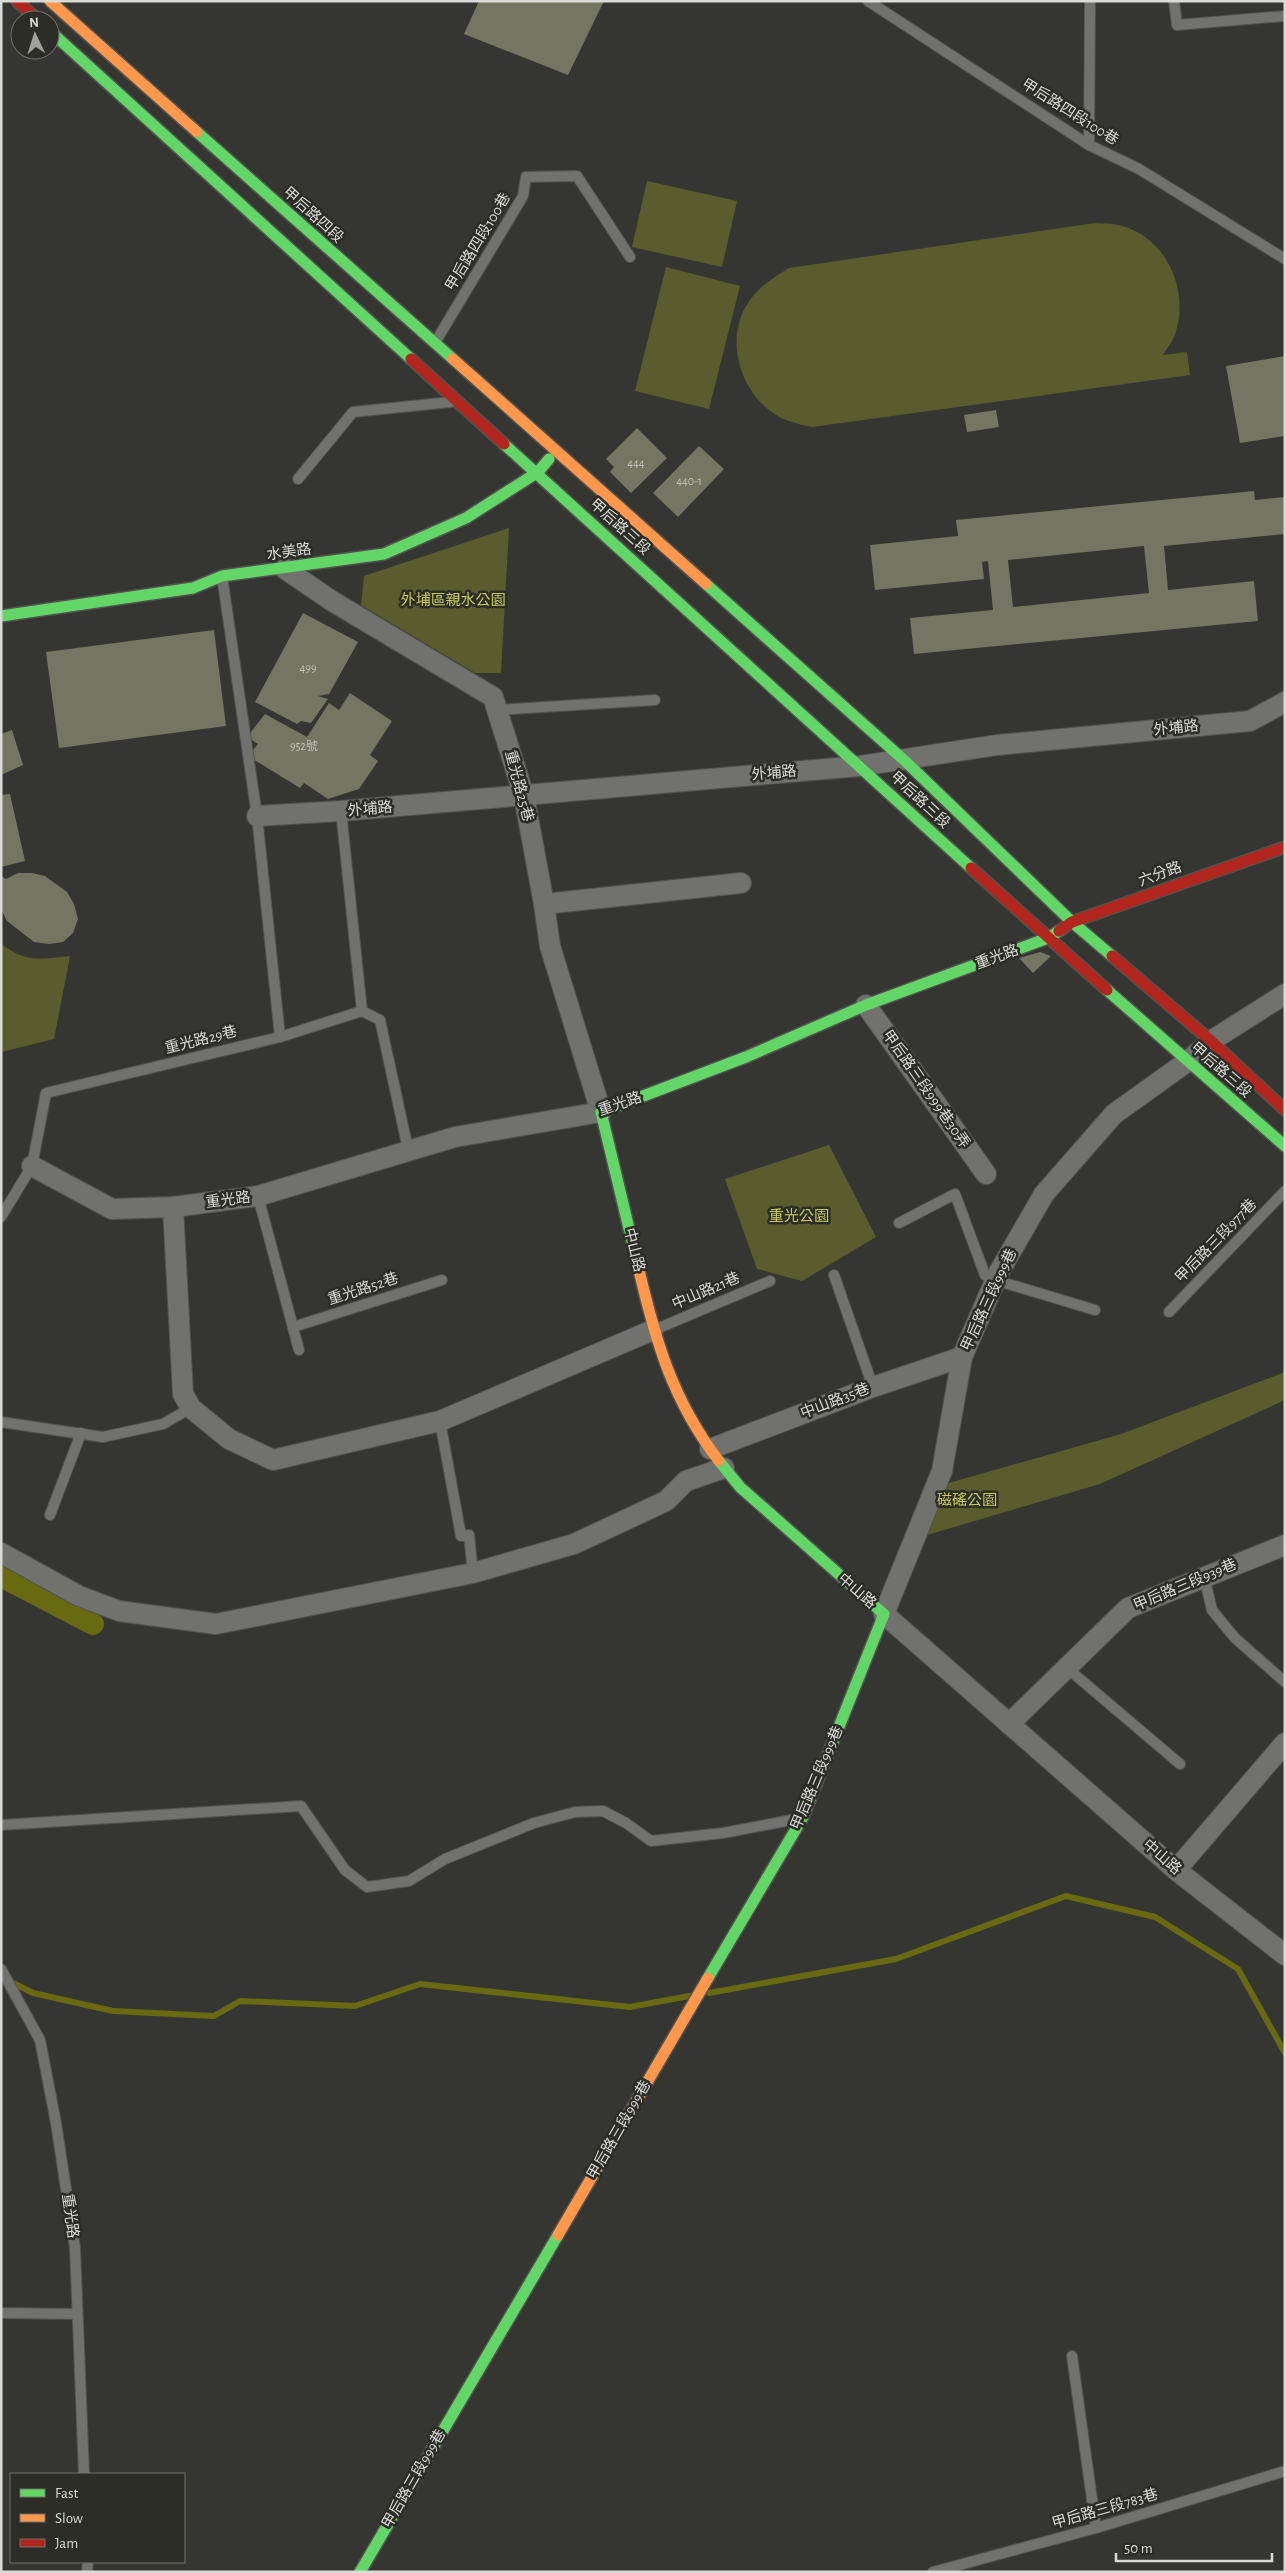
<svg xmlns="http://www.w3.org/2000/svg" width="1286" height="2573" viewBox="0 0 1286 2573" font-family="'Alegreya Sans','Noto Sans TC',sans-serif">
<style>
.green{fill:#5a5c2e}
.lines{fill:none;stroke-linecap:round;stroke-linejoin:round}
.stream{stroke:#686a12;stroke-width:6}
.canal{stroke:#686a12;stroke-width:22}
.building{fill:#747562;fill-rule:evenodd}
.lane-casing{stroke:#52534f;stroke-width:12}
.street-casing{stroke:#52534f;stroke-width:22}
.fast-casing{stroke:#52534f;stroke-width:14}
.slow-casing{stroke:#52534f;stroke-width:14}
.jam-casing{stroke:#52534f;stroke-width:14}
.lane{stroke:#71726e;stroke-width:10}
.street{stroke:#71726e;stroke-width:20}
.fast{stroke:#63d668;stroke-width:11}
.slow{stroke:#ff974d;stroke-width:11}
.jam{stroke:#b3261e;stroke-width:11}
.labels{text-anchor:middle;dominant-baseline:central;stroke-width:5;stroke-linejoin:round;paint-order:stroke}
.number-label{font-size:12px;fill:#c0c2ba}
.street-label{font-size:15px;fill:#dadbd7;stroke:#2c2d26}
.park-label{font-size:15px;fill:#cacd59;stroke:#2c2d26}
</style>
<rect width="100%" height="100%" fill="#353631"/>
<g class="green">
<polygon points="647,181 737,201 722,267 632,247"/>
<path d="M1095,223C1103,224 1113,223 1122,226C1166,238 1189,289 1176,331C1174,340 1167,348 1163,355L1187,352L1190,375L812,427C803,425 794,423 786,420C743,402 722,342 748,303C758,287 773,278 789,268Z"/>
<polygon points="666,267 740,286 709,409 635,391"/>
<polygon points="509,528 501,673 475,673 361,605 364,576"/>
<path d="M1,944C27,963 40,959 70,956L54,1039L1,1052Z"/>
<polygon points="829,1145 876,1237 802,1281 757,1269 725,1179"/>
<polygon points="1285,1372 1285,1400 1100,1484 927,1535 949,1483 1121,1434"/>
</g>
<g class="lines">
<g class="stream">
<polyline points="9,1981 33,1993 113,2011 214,2016 240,2001 355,2006 420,1984 630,2007 689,1996"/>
<polyline points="709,1993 896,1959 1066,1896 1155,1917 1238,1969 1285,2053"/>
</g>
<polyline class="canal" points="1,1576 93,1624"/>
</g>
<g class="building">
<polygon points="479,1 604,1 568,75 464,34"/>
<polygon points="1285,356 1285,436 1240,443 1226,366"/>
<polygon points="996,410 999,427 967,432 964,415"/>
<polygon points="637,428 667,458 631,493 610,472 614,467 606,459"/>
<polygon points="699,446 724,469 678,517 653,493"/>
<path d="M1254,491L1255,500L1285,497V534L1164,546L1168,590L1254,581L1258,621L914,654L910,618L993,610L988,561L982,562L984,579L875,590L870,545L958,536L956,520ZM1144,546L1149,593L1013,607L1008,560Z"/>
<polygon points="303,613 358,642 329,694 318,696 328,699 311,723 301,721 297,724 255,702"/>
<polygon points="214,630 226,726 59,748 46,652"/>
<polygon points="350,693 392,721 370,755 378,761 359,789 328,799 304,783 300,788 248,756 258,744 247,737 265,714 307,737 329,703 339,710"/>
<polygon points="12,730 23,765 1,775 1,734"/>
<polygon points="10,794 25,861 1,867 1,795"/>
<polygon points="18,873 32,873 45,876 67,892 74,904 78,919 73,933 63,942 49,944 34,942 7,921 1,909 1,876 6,879"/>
<polygon points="1040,952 1051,956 1033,973 1019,958"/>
</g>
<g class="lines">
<g class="lane-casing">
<g id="lane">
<polyline points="868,1 1089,145 1139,169 1285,259"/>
<polyline points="1174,1 1177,25 1285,16"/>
<polyline points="1089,145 1090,1"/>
<polyline points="436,341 523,196 526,177 577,176 630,257"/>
<polyline points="298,479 353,412 451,402"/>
<polyline points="222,576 257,816 280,1037"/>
<polyline points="497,710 655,700"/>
<polyline points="341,811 362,1011 380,1020 408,1149"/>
<polyline points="258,1196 299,1350"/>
<polyline points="1,1217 32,1166 46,1093 280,1037 362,1011"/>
<polyline points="899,1223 955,1194 985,1275 995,1280 1095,1310"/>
<polyline points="834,1275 873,1387"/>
<polyline points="1169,1312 1285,1191"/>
<polyline points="293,1327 442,1280"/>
<polyline points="654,1330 770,1281"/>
<polyline points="440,1421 461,1536 469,1535 473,1573"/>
<polyline points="1,1422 103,1437 163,1424 191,1408"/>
<polyline points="50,1515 81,1433"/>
<polyline points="1204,1576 1212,1610 1235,1638 1285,1682"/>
<polyline points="1067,1668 1180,1764"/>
<polyline points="1,1825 301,1806 345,1870 367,1887 409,1881 445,1859 534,1823 575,1812 603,1811 626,1823 651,1841 723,1833 797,1819"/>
<polyline points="1,1969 40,2040 56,2123 75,2248 84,2474"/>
<polyline points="1,2313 76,2314"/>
<polyline points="1072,2356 1096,2528"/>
<polyline points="87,2572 88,2562"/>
<polyline points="933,2572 1096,2528 1285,2471"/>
</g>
</g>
<g class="street-casing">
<g id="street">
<polyline points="257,816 341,811 860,766 997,745 1250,721 1285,702"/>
<polyline points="544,904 741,883"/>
<polyline points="1285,994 1211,1041 1188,1061 1114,1114 1044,1194 999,1272 962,1357 942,1471 884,1614 1176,1870 1285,1955"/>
<polyline points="866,1005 986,1174"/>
<polyline points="32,1166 112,1209 173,1207 258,1196 455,1137 601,1112 550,946 544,904 524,796 493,697 332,601 285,569"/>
<polyline points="173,1207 183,1394 191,1408 229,1439 273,1460 440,1421 653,1330"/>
<polyline points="710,1449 873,1387 962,1357"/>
<polyline points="1,1553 79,1596 119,1611 216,1624 473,1573 574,1544 666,1501 686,1481 724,1468"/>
<polyline points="1009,1724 1128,1608 1285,1545"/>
<polyline points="1176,1870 1285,1743"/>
</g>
</g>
<g class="fast-casing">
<g id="fast">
<polyline points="50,31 411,359"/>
<polyline points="197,132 453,359"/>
<polyline points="504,444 971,868"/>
<polyline points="706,584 904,760 1072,922 1112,956"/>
<polyline points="1,616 193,588 222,576 384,554 466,518 538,472 549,459"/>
<polyline points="1107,990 1285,1146"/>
<polyline points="638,1266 601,1112 746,1057 866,1005 1048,938 1059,931"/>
<polyline points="708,1978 803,1817 884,1614 740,1487 719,1461"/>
<polyline points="360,2572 558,2235"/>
</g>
</g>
<g class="slow-casing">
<g id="slow">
<polyline points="50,1 197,132"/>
<polyline points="453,359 706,584"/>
<path d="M638,1266C655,1339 672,1400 719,1461"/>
<polyline points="558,2235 708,1978"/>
</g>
</g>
<g class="jam-casing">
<g id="jam">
<polyline points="17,1 38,20"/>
<polyline points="411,359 504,444"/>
<polyline points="971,868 1107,990"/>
<polyline points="1059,931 1072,922 1285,847"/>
<polyline points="1112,956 1211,1041 1285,1110"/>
</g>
</g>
<use href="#lane" class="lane"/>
<use href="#street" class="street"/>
<use href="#fast" class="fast"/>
<use href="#slow" class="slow"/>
<use href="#jam" class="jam"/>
</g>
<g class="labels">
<g class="number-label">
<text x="636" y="463">444</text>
<text x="689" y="481">440-1</text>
<text x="308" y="668">499</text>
<text x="304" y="746">952號</text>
</g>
<g class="street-label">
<text transform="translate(1070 112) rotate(32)">甲后路四段100巷</text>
<text transform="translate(313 215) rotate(42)">甲后路四段</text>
<text transform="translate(478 242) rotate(-59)">甲后路四段100巷</text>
<text transform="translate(620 527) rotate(42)">甲后路三段</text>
<text transform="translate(289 552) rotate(-8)">水美路</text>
<text transform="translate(1176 728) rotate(-6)">外埔路</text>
<text transform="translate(774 773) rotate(-5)">外埔路</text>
<text transform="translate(519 786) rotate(75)">重光路25巷</text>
<text transform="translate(920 800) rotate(43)">甲后路三段</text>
<text transform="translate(370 809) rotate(-5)">外埔路</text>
<text transform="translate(1160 874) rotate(-20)">六分路</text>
<text transform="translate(997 957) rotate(-20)">重光路</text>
<text transform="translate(201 1040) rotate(-14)">重光路29巷</text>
<text transform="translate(1221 1070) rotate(41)">甲后路三段</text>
<text transform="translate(926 1089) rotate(55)">甲后路三段999巷30弄</text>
<text transform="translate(620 1104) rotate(-19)">重光路</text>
<text transform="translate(228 1200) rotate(-7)">重光路</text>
<text transform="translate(1216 1241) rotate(-46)">甲后路三段977巷</text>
<text transform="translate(634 1250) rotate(76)">中山路</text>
<text transform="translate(363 1289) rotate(-18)">重光路52巷</text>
<text transform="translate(706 1291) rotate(-23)">中山路21巷</text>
<text transform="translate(989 1300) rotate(-65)">甲后路三段999巷</text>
<text transform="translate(835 1401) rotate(-21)">中山路35巷</text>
<text transform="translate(1185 1585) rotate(-23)">甲后路三段939巷</text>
<text transform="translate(857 1591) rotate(41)">中山路</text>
<text transform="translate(817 1778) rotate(-67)">甲后路三段999巷</text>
<text transform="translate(1162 1857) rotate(41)">中山路</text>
<text transform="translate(619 2130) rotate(-60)">甲后路三段999巷</text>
<text transform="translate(70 2216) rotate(82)">重光路</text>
<text transform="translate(414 2479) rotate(-60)">甲后路三段999巷</text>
<text transform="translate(1105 2509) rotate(-16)">甲后路三段783巷</text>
</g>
<g class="park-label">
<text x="453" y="600">外埔區親水公園</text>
<text x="799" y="1216">重光公園</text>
<text x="967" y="1500">磁磘公園</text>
</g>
</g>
<rect width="1286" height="2573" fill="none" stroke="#dadbd7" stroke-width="5"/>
<rect x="10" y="2473" width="175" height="90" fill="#2c2d26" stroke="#72736d"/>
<rect x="20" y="2489" width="25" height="8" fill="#63d668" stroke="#72736d"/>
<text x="55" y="2498" font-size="15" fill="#dadbd7">Fast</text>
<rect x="20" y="2514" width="25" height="8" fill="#ff974d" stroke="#72736d"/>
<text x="55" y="2523" font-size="15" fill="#dadbd7">Slow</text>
<rect x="20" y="2539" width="25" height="8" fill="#b3261e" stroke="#72736d"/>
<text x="55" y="2548" font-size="15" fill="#dadbd7">Jam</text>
<g transform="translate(35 35) rotate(356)"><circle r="24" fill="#2c2d26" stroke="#72736d"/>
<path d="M0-4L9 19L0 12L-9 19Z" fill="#a0a19d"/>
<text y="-8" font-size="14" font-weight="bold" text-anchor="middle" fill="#dadbd7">N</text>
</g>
<path d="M1116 2553v8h156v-8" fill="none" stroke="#dadbd7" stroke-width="2.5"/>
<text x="1124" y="2553" font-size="15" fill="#dadbd7" stroke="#2c2d26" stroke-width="4" paint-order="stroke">50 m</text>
</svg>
